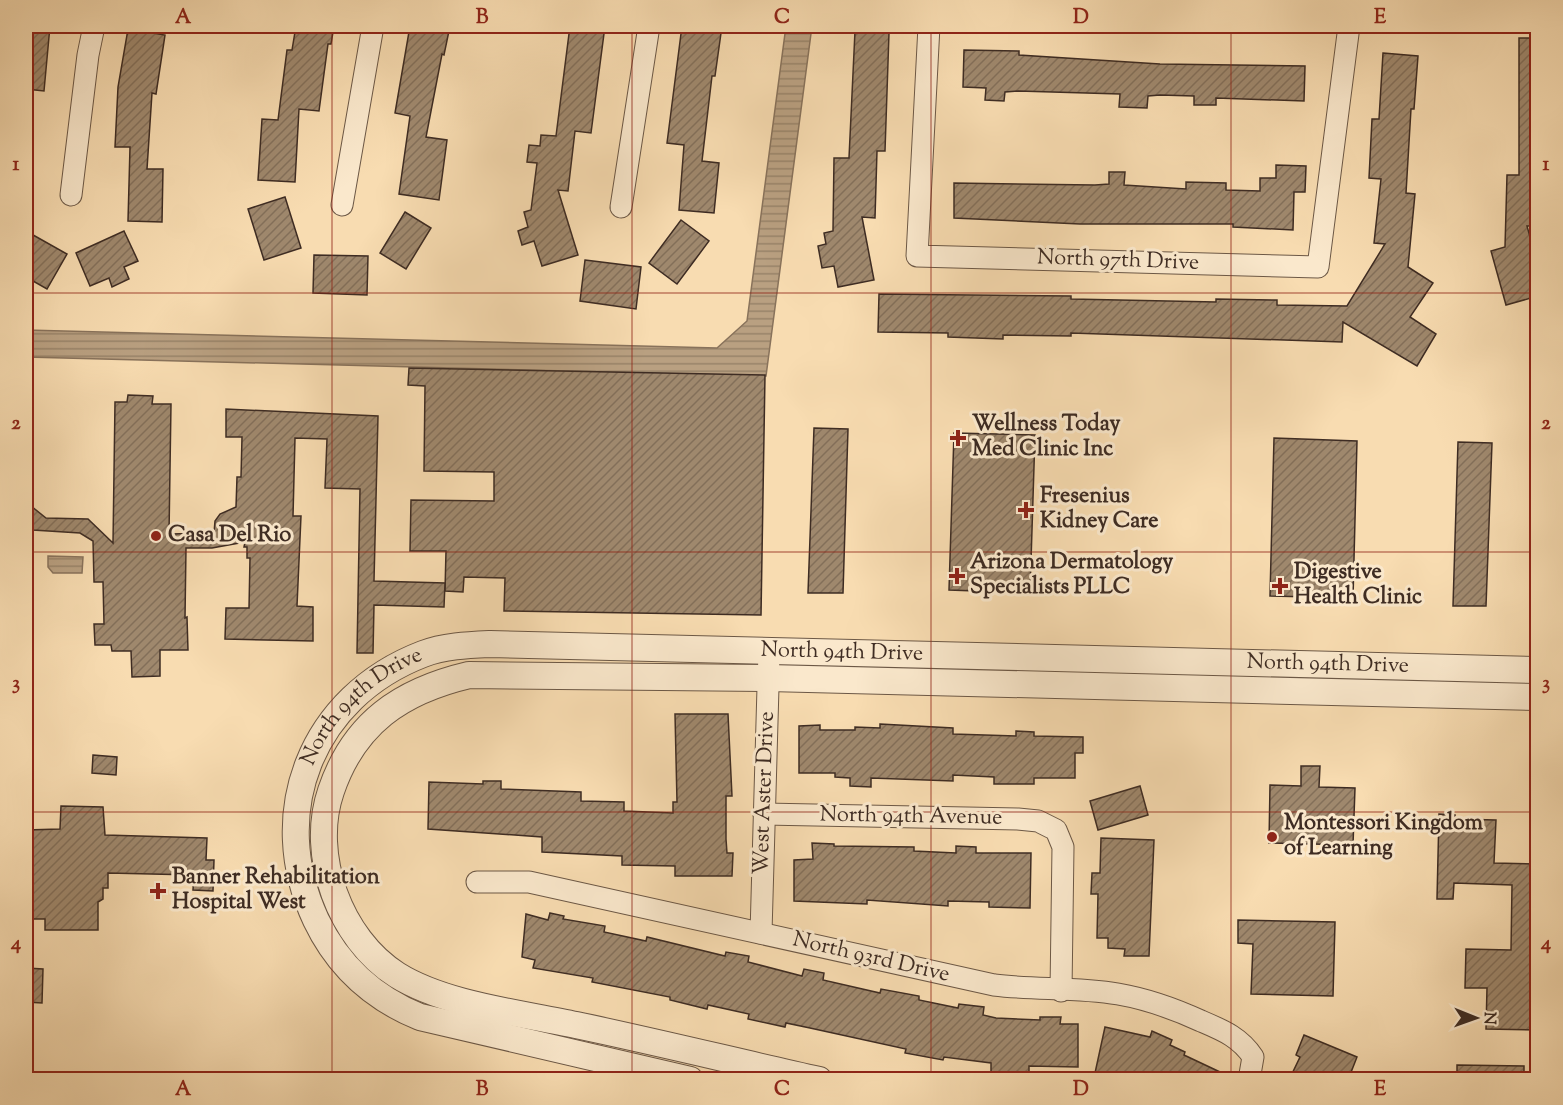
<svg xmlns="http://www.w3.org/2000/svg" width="1563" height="1105" viewBox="0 0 1563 1105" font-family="'Sorts Mill Goudy',serif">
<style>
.water{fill:url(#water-rules);stroke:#88725b;stroke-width:1.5}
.building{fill:url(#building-hatch);stroke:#3e2c23;stroke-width:1.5}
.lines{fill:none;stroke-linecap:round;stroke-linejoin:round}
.minor-casing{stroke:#6c5846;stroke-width:23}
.tertiary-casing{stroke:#6c5846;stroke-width:28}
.minor{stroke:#fae8cc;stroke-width:21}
.tertiary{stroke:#fae8cc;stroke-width:26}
.grid{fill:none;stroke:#8f2418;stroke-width:1.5;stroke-opacity:0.55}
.poi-dot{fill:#8f2418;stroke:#fae8cc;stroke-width:2}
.labels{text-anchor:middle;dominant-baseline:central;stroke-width:6;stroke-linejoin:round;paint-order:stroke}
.street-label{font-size:22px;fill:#3e2c23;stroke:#fae8cc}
.poi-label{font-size:22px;font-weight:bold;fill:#3e2c23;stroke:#fae8cc;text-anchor:start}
.neatline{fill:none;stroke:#8f2418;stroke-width:2}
.grid-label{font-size:20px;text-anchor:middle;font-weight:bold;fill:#8f2418}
</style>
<defs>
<pattern id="water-rules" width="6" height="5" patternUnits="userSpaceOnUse" patternTransform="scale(1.5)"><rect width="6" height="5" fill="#b9a081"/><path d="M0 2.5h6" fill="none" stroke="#988369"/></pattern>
<pattern id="building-hatch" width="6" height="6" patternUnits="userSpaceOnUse" patternTransform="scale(1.5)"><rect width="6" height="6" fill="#9f886d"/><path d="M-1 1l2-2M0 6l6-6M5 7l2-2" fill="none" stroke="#836f59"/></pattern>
</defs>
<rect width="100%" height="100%" fill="#f8dcb1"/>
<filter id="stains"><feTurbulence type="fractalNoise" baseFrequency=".00333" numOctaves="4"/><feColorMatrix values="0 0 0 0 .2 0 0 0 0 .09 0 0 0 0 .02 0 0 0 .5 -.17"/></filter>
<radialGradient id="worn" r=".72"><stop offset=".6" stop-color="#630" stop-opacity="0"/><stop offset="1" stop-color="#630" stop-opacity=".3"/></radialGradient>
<g class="water">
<polygon points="786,26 812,26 766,376 26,357 26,330 717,348 747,321"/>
<polygon points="48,556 83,557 82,573 53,573 48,567"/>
</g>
<g class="building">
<polygon points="26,26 50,26 44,91 26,89"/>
<polygon points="296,26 334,26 331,44 328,44 319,111 299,109 295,182 258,180 262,119 278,120 287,50 292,50"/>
<polygon points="410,26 450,26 444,55 442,54 426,137 447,140 439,200 399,194 410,116 395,113"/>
<polygon points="570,26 605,26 591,133 575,131 568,191 558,190 578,255 542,266 534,241 522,245 518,231 528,227 524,212 531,210 537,163 527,162 529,145 540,146 541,135 556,136"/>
<polygon points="682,26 722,26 715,76 712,76 702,161 719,163 714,213 679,210 684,145 667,143"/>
<polygon points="128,29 165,35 156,94 152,93 147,169 163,169 162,222 128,221 130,147 115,147 118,87"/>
<polygon points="855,31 889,33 885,151 877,151 875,218 862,217 874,280 838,287 834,266 822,268 818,246 826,244 824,233 833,231 834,158 849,158"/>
<polygon points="1519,38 1538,38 1538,226 1527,226 1538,266 1538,296 1506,305 1491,251 1505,247 1507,175 1519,175"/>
<polygon points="964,50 1019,51 1019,55 1160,64 1305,66 1304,101 1216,98 1216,105 1194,105 1194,96 1160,95 1148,96 1147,108 1119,107 1120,94 1018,91 1005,92 1004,101 985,100 986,88 963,87"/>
<polygon points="1383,53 1418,56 1414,109 1411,109 1406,193 1415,194 1408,267 1433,283 1410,317 1436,334 1417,366 1343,322 1342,342 1071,333 1071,336 1003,335 1003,339 948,337 948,333 878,332 879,294 1071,296 1071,299 1216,302 1216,299 1277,300 1277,305 1347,306 1385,244 1374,243 1381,179 1369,178 1372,119 1379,119"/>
<polygon points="1276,165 1306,166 1305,192 1294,192 1293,230 1233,227 1233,224 1080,224 954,218 954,183 1095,185 1109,184 1109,172 1125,172 1124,185 1186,189 1186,182 1226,183 1226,190 1260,191 1260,178 1276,178"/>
<polygon points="285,197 301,248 264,260 248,209"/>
<polygon points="405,212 431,228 406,269 380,253"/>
<polygon points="681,220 709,241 677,284 649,263"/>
<polygon points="26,231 67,254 47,289 26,277"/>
<polygon points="124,231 138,261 124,267 129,279 112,287 109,278 90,286 76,253"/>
<polygon points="314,255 368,256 367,295 313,293"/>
<polygon points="585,260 641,267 636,309 580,301"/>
<polygon points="409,368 765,375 761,615 504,611 505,578 464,577 463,592 445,591 446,551 410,551 411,500 494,501 494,472 424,471 425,386 408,385"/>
<polygon points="128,395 153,396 152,404 171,404 169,534 214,533 215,521 220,514 236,507 237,477 241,477 242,437 226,437 226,409 378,416 374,581 445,583 444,607 374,605 373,653 357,653 360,489 325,488 327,439 295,438 293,516 301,516 297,606 313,607 313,641 225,639 226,608 249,608 250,558 247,558 247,547 244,547 245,542 212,548 186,548 185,618 187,617 188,650 160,650 160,676 132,677 131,651 112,651 111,645 95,645 94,624 104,624 103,582 94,582 93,541 80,533 33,530 33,527 26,522 26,502 46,518 88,519 113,543 115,402 127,402"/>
<polygon points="814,428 848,429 843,593 808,593"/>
<polygon points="954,433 1035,435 1030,593 949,590"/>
<polygon points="1274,438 1357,441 1353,598 1270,596"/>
<polygon points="1458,442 1492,443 1486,606 1453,606"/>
<polygon points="675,714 728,714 732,796 726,796 726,839 727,853 733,853 732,876 675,876 675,866 622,865 622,856 542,852 542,837 428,829 429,782 483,784 483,781 501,781 501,789 581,792 581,801 624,802 624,811 673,813 673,802 677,802"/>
<polygon points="880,724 953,728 953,734 1016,736 1016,731 1034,732 1034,736 1083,737 1083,753 1075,753 1075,778 1034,778 1034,784 994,784 994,777 953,775 953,781 871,778 871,787 850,786 850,778 835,777 835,773 799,773 799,726 820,725 820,730 855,730 855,727 880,728"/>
<polygon points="93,755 117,757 116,775 92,773"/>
<polygon points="1301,766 1320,766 1319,787 1355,788 1353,845 1269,843 1270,785 1301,786"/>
<polygon points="1140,786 1148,815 1098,830 1090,801"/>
<polygon points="61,806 103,807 105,835 207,838 206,860 214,860 213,891 193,890 194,875 108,873 108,888 103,888 103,899 98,902 98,930 45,930 45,919 33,919 33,904 26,903 26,830 60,829"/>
<polygon points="1439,814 1455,815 1455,819 1496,820 1494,863 1538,864 1538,1030 1486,1029 1487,988 1465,988 1466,949 1511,950 1512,885 1454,883 1453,899 1437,899"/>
<polygon points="1101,838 1154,840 1149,956 1124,956 1125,949 1108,948 1108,938 1097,938 1098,894 1091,894 1092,873 1100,873"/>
<polygon points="812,843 834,844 834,846 914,847 914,851 956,853 956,846 976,847 976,853 1031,853 1030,908 989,907 989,902 948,901 948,906 867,900 867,904 794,901 794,860 813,859"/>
<polygon points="550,913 564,916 563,919 605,926 604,932 646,941 647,937 725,956 726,952 749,956 748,962 802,976 804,969 824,973 823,980 880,993 881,989 919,996 919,1000 958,1008 959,1004 984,1007 983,1015 996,1018 1040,1020 1040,1017 1061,1017 1060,1024 1078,1024 1078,1067 1029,1066 1029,1075 991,1073 991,1063 944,1057 943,1060 905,1053 906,1049 810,1028 786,1023 785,1027 748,1019 749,1014 708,1005 707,1009 670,1000 670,997 592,982 593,978 533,968 535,960 522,957 526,914 548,920"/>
<polygon points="1238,920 1335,922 1333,996 1251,994 1253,944 1238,943"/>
<polygon points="26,968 43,969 42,1003 26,1002"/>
<polygon points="1105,1027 1150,1037 1152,1031 1172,1040 1170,1045 1185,1052 1184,1055 1237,1080 1125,1080 1095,1073"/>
<polygon points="1304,1035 1357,1057 1348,1080 1289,1080 1300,1057 1296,1055"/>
<polygon points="1457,1065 1524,1066 1524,1080 1457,1080"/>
</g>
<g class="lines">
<g class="minor-casing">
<g id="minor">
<polyline points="929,26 917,256 1318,267 1349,26"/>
<polyline points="71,195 88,55 94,26"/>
<polyline points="342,205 373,26"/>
<polyline points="621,207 649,26"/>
<polyline points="764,814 1018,819 1038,821 1056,830 1063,847 1061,991"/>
<path d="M477,882H529L994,985C1035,990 1077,987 1118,994C1147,999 1175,1009 1201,1021C1222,1030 1240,1037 1253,1057L1249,1080"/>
<polyline points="761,933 769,652"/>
</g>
</g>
<g class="tertiary-casing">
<g id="tertiary">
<path id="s1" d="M690,1080L420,1017C373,998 338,966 316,920C266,813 311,697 423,654C444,646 468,645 490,644L1538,670"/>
<path d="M819,1080C738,1062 657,1042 576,1025C521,1013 445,1005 397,975C340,939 309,855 331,791C354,723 401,691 469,675L768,678L1538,697"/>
</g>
</g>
<use href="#minor" class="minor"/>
<use href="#tertiary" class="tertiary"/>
</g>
<path class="grid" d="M332,26V1080M632,26V1080M931,26V1080M1231,26V1080M26,293H1538M26,552H1538M26,812H1538"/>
<g class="poi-dot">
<path d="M955 429h6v6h6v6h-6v6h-6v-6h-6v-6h6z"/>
<path d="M1023 501h6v6h6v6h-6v6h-6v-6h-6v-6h6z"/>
<circle cx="156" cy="536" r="6"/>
<path d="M954 567h6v6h6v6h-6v6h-6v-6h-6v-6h6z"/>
<path d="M1277 577h6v6h6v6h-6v6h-6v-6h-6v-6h6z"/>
<circle cx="1272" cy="837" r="6"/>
<path d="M155 882h6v6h6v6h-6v6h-6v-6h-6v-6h6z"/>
</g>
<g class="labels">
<g class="street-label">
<text transform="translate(1118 261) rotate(2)">North 97th Drive</text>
<text stroke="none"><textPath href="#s1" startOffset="1167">North 94th Drive</textPath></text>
<text stroke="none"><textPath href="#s1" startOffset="1653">North 94th Drive</textPath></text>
<text stroke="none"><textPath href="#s1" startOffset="664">North 94th Drive</textPath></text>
<text transform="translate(765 793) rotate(-88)">West Aster Drive</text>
<text transform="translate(911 817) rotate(1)">North 94th Avenue</text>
<text transform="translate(871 958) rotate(13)">North 93rd Drive</text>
</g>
<g class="poi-label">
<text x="972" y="425">Wellness Today<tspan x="972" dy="25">Med Clinic Inc</tspan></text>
<text x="1040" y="497">Fresenius<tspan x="1040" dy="25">Kidney Care</tspan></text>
<text x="168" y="536">Casa Del Rio</text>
<text x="970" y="563">Arizona Dermatology<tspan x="970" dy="25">Specialists PLLC</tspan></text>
<text x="1294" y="573">Digestive<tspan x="1294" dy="25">Health Clinic</tspan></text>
<text x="1284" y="824">Montessori Kingdom<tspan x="1284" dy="25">of Learning</tspan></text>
<text x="172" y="878">Banner Rehabilitation<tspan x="172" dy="25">Hospital West</tspan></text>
</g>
</g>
<rect width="1563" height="1105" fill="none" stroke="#f8dcb1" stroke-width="66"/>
<g transform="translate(1476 1018) rotate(91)" stroke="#fae8cc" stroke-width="4.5" paint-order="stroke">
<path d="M0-4.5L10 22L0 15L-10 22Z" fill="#3e2c23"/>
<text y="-9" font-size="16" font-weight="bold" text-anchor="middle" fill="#3e2c23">N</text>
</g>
<rect x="33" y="33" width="1497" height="1039" class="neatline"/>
<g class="grid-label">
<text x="183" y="23">A</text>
<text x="482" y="23">B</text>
<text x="782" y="23">C</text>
<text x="1081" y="23">D</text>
<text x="1380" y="23">E</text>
<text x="16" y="170">1</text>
<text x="1546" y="170">1</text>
<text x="16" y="429">2</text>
<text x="1546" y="429">2</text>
<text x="16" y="689">3</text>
<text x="1546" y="689">3</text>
<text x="16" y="949">4</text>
<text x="1546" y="949">4</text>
<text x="183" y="1095">A</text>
<text x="482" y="1095">B</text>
<text x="782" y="1095">C</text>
<text x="1081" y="1095">D</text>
<text x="1380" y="1095">E</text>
</g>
<rect width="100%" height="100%" filter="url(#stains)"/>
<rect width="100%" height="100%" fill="url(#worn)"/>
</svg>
